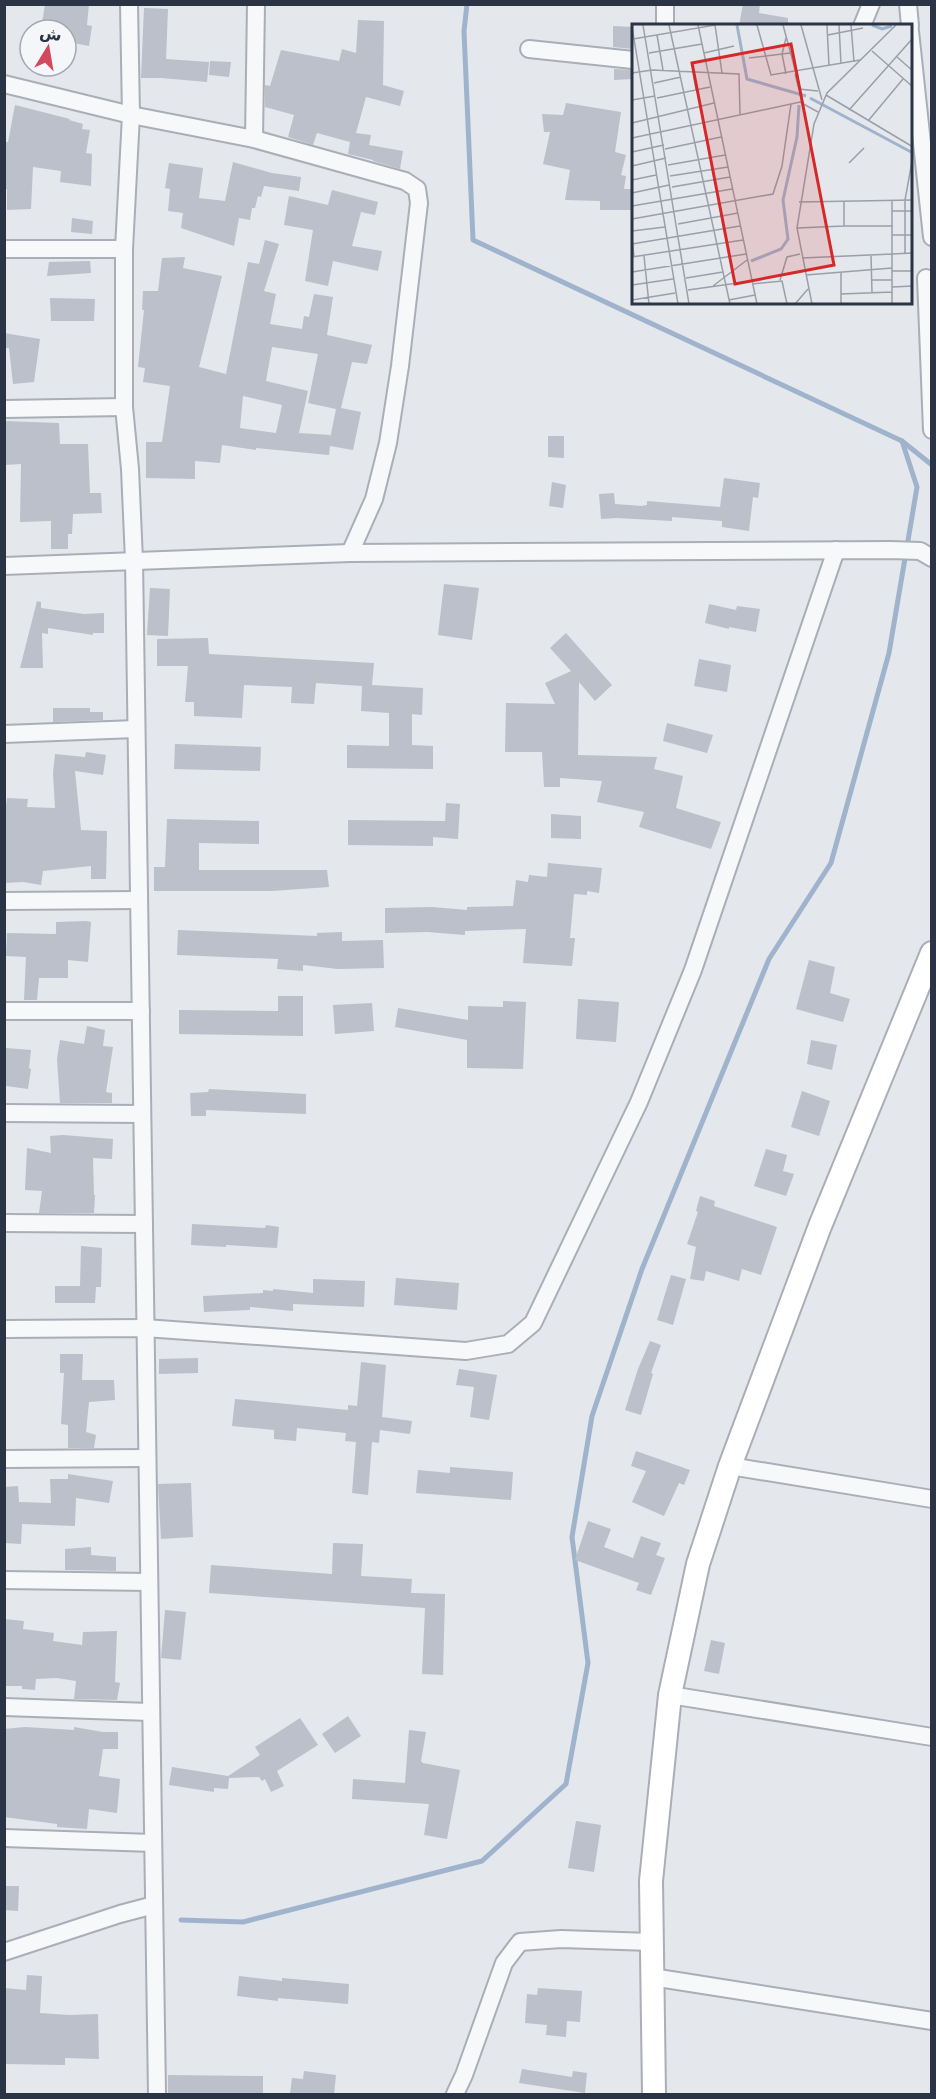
<svg xmlns="http://www.w3.org/2000/svg" width="936" height="2099" viewBox="0 0 936 2099" font-family="'DejaVu Sans','Noto Naskh Arabic',sans-serif">
<style>
.lines{fill:none;stroke-linecap:round;stroke-linejoin:round}
.stream{stroke:#9fb4cc;stroke-width:5}
.building{fill:#bbc0ca;fill-rule:evenodd}
.street-casing{stroke:#a9aeb7;stroke-width:20}
.secondary-casing{stroke:#a9aeb7;stroke-width:26}
.street{stroke:#f7f8fa;stroke-width:16}
.secondary{stroke:#fff;stroke-width:22}
.inset-river{fill:none;stroke:#9fb4cc;stroke-width:3}
.inset-road{fill:none;stroke:#9a9fa9;stroke-width:1.5}
.view{fill:#d62828;fill-opacity:0.15;stroke:#d62828;stroke-width:3}
.inset-edge{fill:none;stroke:#2b3445;stroke-width:3}
</style>
<rect width="100%" height="100%" fill="#e4e7ec"/>
<g class="lines">
<g class="stream">
<polyline points="467,4 464,31 473,240 902,441 932,465"/>
<polyline points="181,1920 243,1922 482,1861 566,1784 588,1663 572,1537 592,1416 642,1269 769,959 831,863 889,653 917,487 902,441"/>
</g>
</g>
<g class="building">
<polygon points="45,4 89,4 87,25 92,26 89,46 68,42 69,34 66,33 66,30 41,30"/>
<polygon points="743,4 760,4 759,13 788,18 788,26 739,26"/>
<polygon points="144,8 168,9 166,59 209,62 207,82 161,78 141,78"/>
<polygon points="358,20 384,21 383,85 404,91 400,106 366,97 356,133 371,135 369,145 403,151 400,169 373,161 373,160 348,154 350,142 317,133 313,145 288,137 294,115 265,107 265,85 270,86 281,50 339,61 342,49 356,53"/>
<polygon points="613,26 633,27 633,49 613,47"/>
<polygon points="210,61 231,62 229,77 209,75"/>
<polygon points="614,69 633,70 633,79 614,80"/>
<polygon points="566,103 621,112 615,152 626,155 621,175 626,176 624,189 633,189 633,210 600,210 600,201 565,200 570,170 543,164 550,132 544,132 542,114 563,115"/>
<polygon points="15,105 70,119 69,120 83,124 82,129 90,130 86,153 92,154 91,186 60,182 61,171 33,167 31,209 7,210 7,189 4,189 4,142 8,142"/>
<polygon points="233,162 272,173 301,177 299,191 264,186 261,197 258,196 255,208 252,208 250,220 239,218 234,246 181,228 183,213 168,211 170,189 165,188 169,163 203,168 199,198 225,201"/>
<polygon points="332,190 378,202 375,215 361,212 352,246 382,251 378,271 333,261 328,286 305,281 313,230 284,225 289,196 328,205"/>
<polygon points="72,218 93,221 92,234 71,232"/>
<path d="M265,240L279,244L264,291L276,294L270,324L302,329L304,316L309,317L314,294L333,297L327,335L372,345L367,364L352,362L341,408L361,412L353,450L330,446L329,455L256,448V450L222,445L220,463L195,461V479L146,478V442H162L170,386L143,382L145,368L138,367L144,310H142L143,291H158L162,258L185,257L183,268L222,276L199,367L226,374L248,262L259,264ZM272,347L318,354L308,403L336,409L330,439L331,435L299,433L308,391L266,381ZM243,396L282,405L276,433L240,428Z"/>
<polygon points="90,261 91,273 47,276 49,262"/>
<polygon points="50,298 95,299 94,321 51,321"/>
<polygon points="4,333 40,339 34,382 13,384 9,348 4,348"/>
<polygon points="4,421 59,423 60,444 88,444 90,493 101,493 102,513 73,514 72,534 68,534 68,549 51,549 51,521 20,522 21,464 4,465"/>
<polygon points="548,436 564,436 564,458 548,457"/>
<polygon points="724,478 760,483 758,498 753,497 749,531 722,527 722,521 672,517 672,521 617,518 601,519 599,494 614,493 615,504 642,506 647,505 647,501 720,507"/>
<polygon points="552,482 566,485 563,508 549,506"/>
<polygon points="444,584 479,588 472,640 438,635"/>
<polygon points="150,588 170,589 168,636 147,635"/>
<polygon points="37,601 41,602 41,608 84,614 104,613 104,633 93,633 93,635 48,628 48,634 42,633 43,668 20,668"/>
<polygon points="709,604 736,610 737,606 760,609 756,632 729,627 729,629 705,623"/>
<polygon points="566,633 612,685 595,701 579,682 578,755 657,757 654,769 683,776 676,808 721,822 711,849 639,827 644,812 597,802 602,781 560,778 560,787 544,787 542,752 505,752 506,703 555,704 545,683 571,671 550,648"/>
<polygon points="208,638 209,654 374,663 372,685 423,688 422,715 412,714 412,745 433,746 433,769 347,768 347,745 389,746 389,713 361,711 362,686 316,683 314,704 291,703 292,687 244,685 242,718 194,716 194,702 185,702 188,666 157,666 157,639"/>
<polygon points="699,659 731,665 727,692 694,686"/>
<polygon points="53,708 90,708 90,712 103,712 103,720 53,722"/>
<polygon points="667,723 713,735 707,753 663,741"/>
<polygon points="175,744 261,747 260,771 174,769"/>
<polygon points="86,752 106,755 103,775 75,771 81,830 107,831 106,879 91,879 91,866 43,871 41,885 23,882 4,883 4,820 7,798 28,799 27,807 55,808 53,773 55,754 85,757"/>
<polygon points="446,803 460,804 458,839 433,837 433,846 348,845 348,820 445,821"/>
<polygon points="551,814 581,816 581,839 551,838"/>
<polygon points="167,819 259,821 259,844 199,843 199,870 327,870 329,887 272,891 154,891 154,867 165,867"/>
<polygon points="548,863 602,868 599,893 587,891 587,895 574,894 570,938 575,938 572,966 523,963 526,929 465,931 465,935 427,932 385,933 385,908 432,907 467,910 467,907 513,906 516,880 528,882 529,875 547,877"/>
<polygon points="86,921 91,922 88,962 68,960 68,978 39,978 37,1000 24,1000 26,957 6,956 7,933 56,934 56,922"/>
<polygon points="178,930 317,936 317,933 342,932 342,941 383,940 384,968 338,969 303,965 303,971 277,969 278,959 177,955"/>
<polygon points="809,960 835,967 830,993 850,999 843,1022 796,1009"/>
<polygon points="278,996 303,996 303,1036 179,1034 179,1010 278,1011"/>
<polygon points="578,999 619,1002 616,1042 576,1039"/>
<polygon points="503,1001 526,1002 523,1069 467,1068 467,1040 395,1027 398,1008 468,1020 468,1006 503,1007"/>
<polygon points="372,1003 374,1031 335,1034 333,1005"/>
<polygon points="87,1026 105,1030 103,1046 113,1047 106,1092 112,1093 112,1103 60,1103 57,1059 60,1040 84,1044"/>
<polygon points="811,1040 837,1045 832,1070 807,1064"/>
<polygon points="6,1048 31,1050 29,1068 31,1069 28,1089 6,1086"/>
<polygon points="209,1089 306,1094 306,1114 206,1110 206,1116 191,1116 190,1093 208,1092"/>
<polygon points="802,1091 830,1101 819,1136 791,1127"/>
<polygon points="63,1135 113,1139 112,1159 93,1158 94,1195 95,1195 94,1213 39,1213 42,1191 25,1190 27,1148 51,1153 50,1136"/>
<polygon points="766,1149 787,1155 783,1171 794,1174 786,1196 754,1186"/>
<polygon points="700,1196 715,1201 714,1206 777,1227 761,1275 742,1269 739,1281 706,1271 704,1281 690,1279 696,1247 687,1244 698,1212 696,1211"/>
<polygon points="192,1224 265,1228 266,1225 279,1227 277,1248 226,1245 226,1247 191,1245"/>
<polygon points="81,1246 102,1248 101,1287 96,1287 95,1303 55,1303 55,1286 80,1286"/>
<polygon points="671,1275 686,1279 673,1325 657,1320"/>
<polygon points="396,1278 459,1283 457,1310 394,1305"/>
<polygon points="313,1279 365,1281 364,1307 293,1304 293,1311 250,1307 250,1310 204,1312 203,1296 263,1293 263,1290 273,1291 273,1289 313,1293"/>
<polygon points="650,1341 661,1345 651,1373 653,1374 641,1415 625,1410 638,1369"/>
<polygon points="60,1354 83,1354 82,1380 114,1380 115,1400 89,1402 86,1432 96,1435 94,1448 68,1448 68,1425 61,1424 64,1373 60,1373"/>
<polygon points="198,1358 198,1373 159,1374 159,1359"/>
<polygon points="361,1362 386,1365 382,1417 412,1421 410,1434 380,1430 379,1443 372,1442 368,1495 352,1493 356,1442 345,1441 346,1433 297,1428 296,1441 274,1439 274,1430 232,1426 235,1399 348,1410 348,1405 357,1406"/>
<polygon points="459,1369 497,1375 489,1420 470,1417 474,1387 456,1385"/>
<polygon points="636,1451 690,1470 684,1485 679,1483 664,1516 632,1502 646,1471 631,1466"/>
<polygon points="450,1467 513,1472 511,1500 416,1493 418,1470 450,1473"/>
<polygon points="68,1474 113,1481 109,1503 76,1498 75,1526 22,1524 21,1544 4,1543 4,1487 18,1486 19,1502 51,1503 50,1479 68,1479"/>
<polygon points="191,1483 193,1537 161,1539 158,1484"/>
<polygon points="588,1521 611,1529 604,1547 633,1558 641,1536 661,1543 656,1555 665,1558 651,1595 636,1590 639,1583 575,1560"/>
<polygon points="333,1543 363,1544 361,1576 412,1579 411,1593 445,1594 443,1675 422,1674 425,1608 209,1593 211,1565 332,1574"/>
<polygon points="91,1547 91,1555 116,1557 116,1571 65,1570 65,1549"/>
<polygon points="165,1610 186,1612 181,1660 161,1658"/>
<polygon points="4,1619 24,1621 23,1629 54,1633 53,1641 82,1645 83,1632 117,1631 115,1682 120,1683 117,1700 74,1699 76,1681 57,1678 36,1679 35,1690 22,1689 22,1686 4,1686"/>
<polygon points="711,1640 725,1643 719,1674 704,1671"/>
<polygon points="348,1716 361,1736 335,1753 322,1734"/>
<polygon points="300,1718 318,1745 277,1771 284,1786 271,1792 265,1779 262,1781 259,1777 229,1778 228,1789 214,1788 214,1792 169,1785 172,1767 228,1776 260,1755 255,1747"/>
<polygon points="25,1727 74,1730 74,1727 103,1732 118,1732 118,1749 103,1749 99,1776 120,1779 117,1813 89,1809 87,1829 57,1827 57,1824 4,1817 4,1729"/>
<polygon points="409,1730 426,1732 421,1761 423,1763 460,1770 447,1839 424,1835 429,1804 352,1799 353,1779 405,1783"/>
<polygon points="576,1821 601,1825 594,1872 568,1868"/>
<polygon points="4,1886 19,1886 18,1911 4,1910"/>
<polygon points="27,1975 42,1976 40,2013 69,2015 98,2014 99,2059 65,2058 65,2065 4,2064 4,1988 26,1990"/>
<polygon points="239,1976 282,1981 282,1978 349,1984 348,2004 278,1998 278,2001 237,1996"/>
<polygon points="538,1988 582,1991 580,2022 567,2021 566,2037 546,2035 547,2025 525,2023 527,1994 537,1995"/>
<polygon points="522,2069 572,2077 573,2071 587,2073 585,2093 519,2083"/>
<polygon points="304,2071 336,2075 334,2094 290,2094 292,2078 303,2079"/>
<polygon points="168,2075 263,2076 263,2094 168,2094"/>
</g>
<g class="lines">
<g class="street-casing">
<g id="street">
<polyline points="129,4 131,115 124,249 124,407 130,469 134,560 157,2094"/>
<polyline points="665,4 665,26"/>
<polyline points="908,4 910,26"/>
<polyline points="862,26 871,4"/>
<polyline points="910,31 932,237"/>
<polyline points="529,49 633,60"/>
<polyline points="4,84 131,115 254,139 405,181 417,189 419,203 400,366 388,443 374,499 350,553"/>
<polyline points="254,139 256,4"/>
<polyline points="4,249 124,249"/>
<polyline points="926,278 932,430"/>
<polyline points="4,409 124,407"/>
<polyline points="4,566 350,553 890,550 920,551 932,558"/>
<polyline points="4,734 136,729"/>
<polyline points="4,901 139,900"/>
<polyline points="4,1011 141,1011"/>
<polyline points="4,1113 142,1114"/>
<polyline points="4,1223 144,1224"/>
<polyline points="4,1329 145,1328 466,1351 508,1344 533,1323 639,1102 693,970 836,550"/>
<polyline points="4,1459 147,1458"/>
<polyline points="730,1466 932,1499"/>
<polyline points="4,1580 149,1582"/>
<polyline points="670,1695 932,1737"/>
<polyline points="4,1707 150,1712"/>
<polyline points="4,1838 153,1843"/>
<polyline points="4,1952 120,1914 154,1905"/>
<polyline points="652,1977 932,2021"/>
<polyline points="455,2094 464,2075 504,1963 520,1942 561,1939 651,1942"/>
</g>
</g>
<g class="secondary-casing">
<polyline id="secondary" points="654,2094 651,1881 670,1695 698,1564 730,1466 820,1226 932,953"/>
</g>
<use href="#street" class="street"/>
<use href="#secondary" class="secondary"/>
</g>
<g transform="translate(632 24)">
<rect width="280" height="280" fill="#e4e7ec"/>
<path class="inset-river" d="M105,1L115,55L174,72M240,1L250,5L260,2M178,74L281,129M119,237L149,225L156,215L151,176L165,113L167,81"/>
<path class="inset-road" d="M11,1L57,280M37,1L98,280M66,1L125,280M125,1L139,51L228,36M151,1L164,49M169,1L190,76M195,1L197,42M207,1L209,40M219,1L222,38M0,3L46,280M25,11L31,46M196,11L231,4M154,14L150,30L154,50M1,15L83,1L90,49M240,27L281,63M17,29L70,20M72,29L102,22M265,33L281,47M117,34L158,29M61,48L64,66M0,49L20,46L107,50L108,90M163,50L167,65L186,67M22,59L49,53M194,71L281,123M25,74L78,63M0,76L23,72M217,86L281,14M236,97L271,55M0,99L82,79M0,114L168,78L186,88M33,125L89,113M0,128L32,121M217,139L232,124M36,141L93,131M0,142L34,134M38,152L96,143M0,156L24,151M40,163L98,153M0,169L37,161M167,178L281,176M0,182L100,165M260,187H281M0,195L141,170L150,142L159,80M46,200L106,189M212,202H261M165,204L212,202V177M0,207L33,203M260,211H281M0,215L2,233M0,220L108,202M273,229V176L281,132M239,231L240,269M12,232L17,280M0,233L111,216M170,234L260,230V176M260,247H281M0,248L114,230M174,251L260,244M54,254L91,248M148,256L155,233L168,230M240,256H260M120,260L150,257L155,280M0,261L41,255M81,262L115,236M260,263L281,262M56,266L120,257M209,270V249M0,276L43,269M97,276L123,271M163,280L176,265M180,280L165,204L182,100L195,69L264,1M209,280V270L260,268M260,280V230L281,229"/>
<path class="view" d="M159,20L202,241L103,260L60,39Z"/>
<rect width="280" height="280" class="inset-edge"/>
</g>
<rect width="936" height="2099" fill="none" stroke="#2b3445" stroke-width="12"/>
<g transform="translate(48 48) rotate(11)"><circle r="28" fill="#f4f6f9" stroke="#a4a8b1" stroke-width="1.5"/>
<path d="M0-4.5L10 22L0 15L-10 22Z" fill="#d1495b"/>
<text y="-9" font-size="16" font-weight="bold" text-anchor="middle" fill="#2b3445">ش</text>
</g>
</svg>
